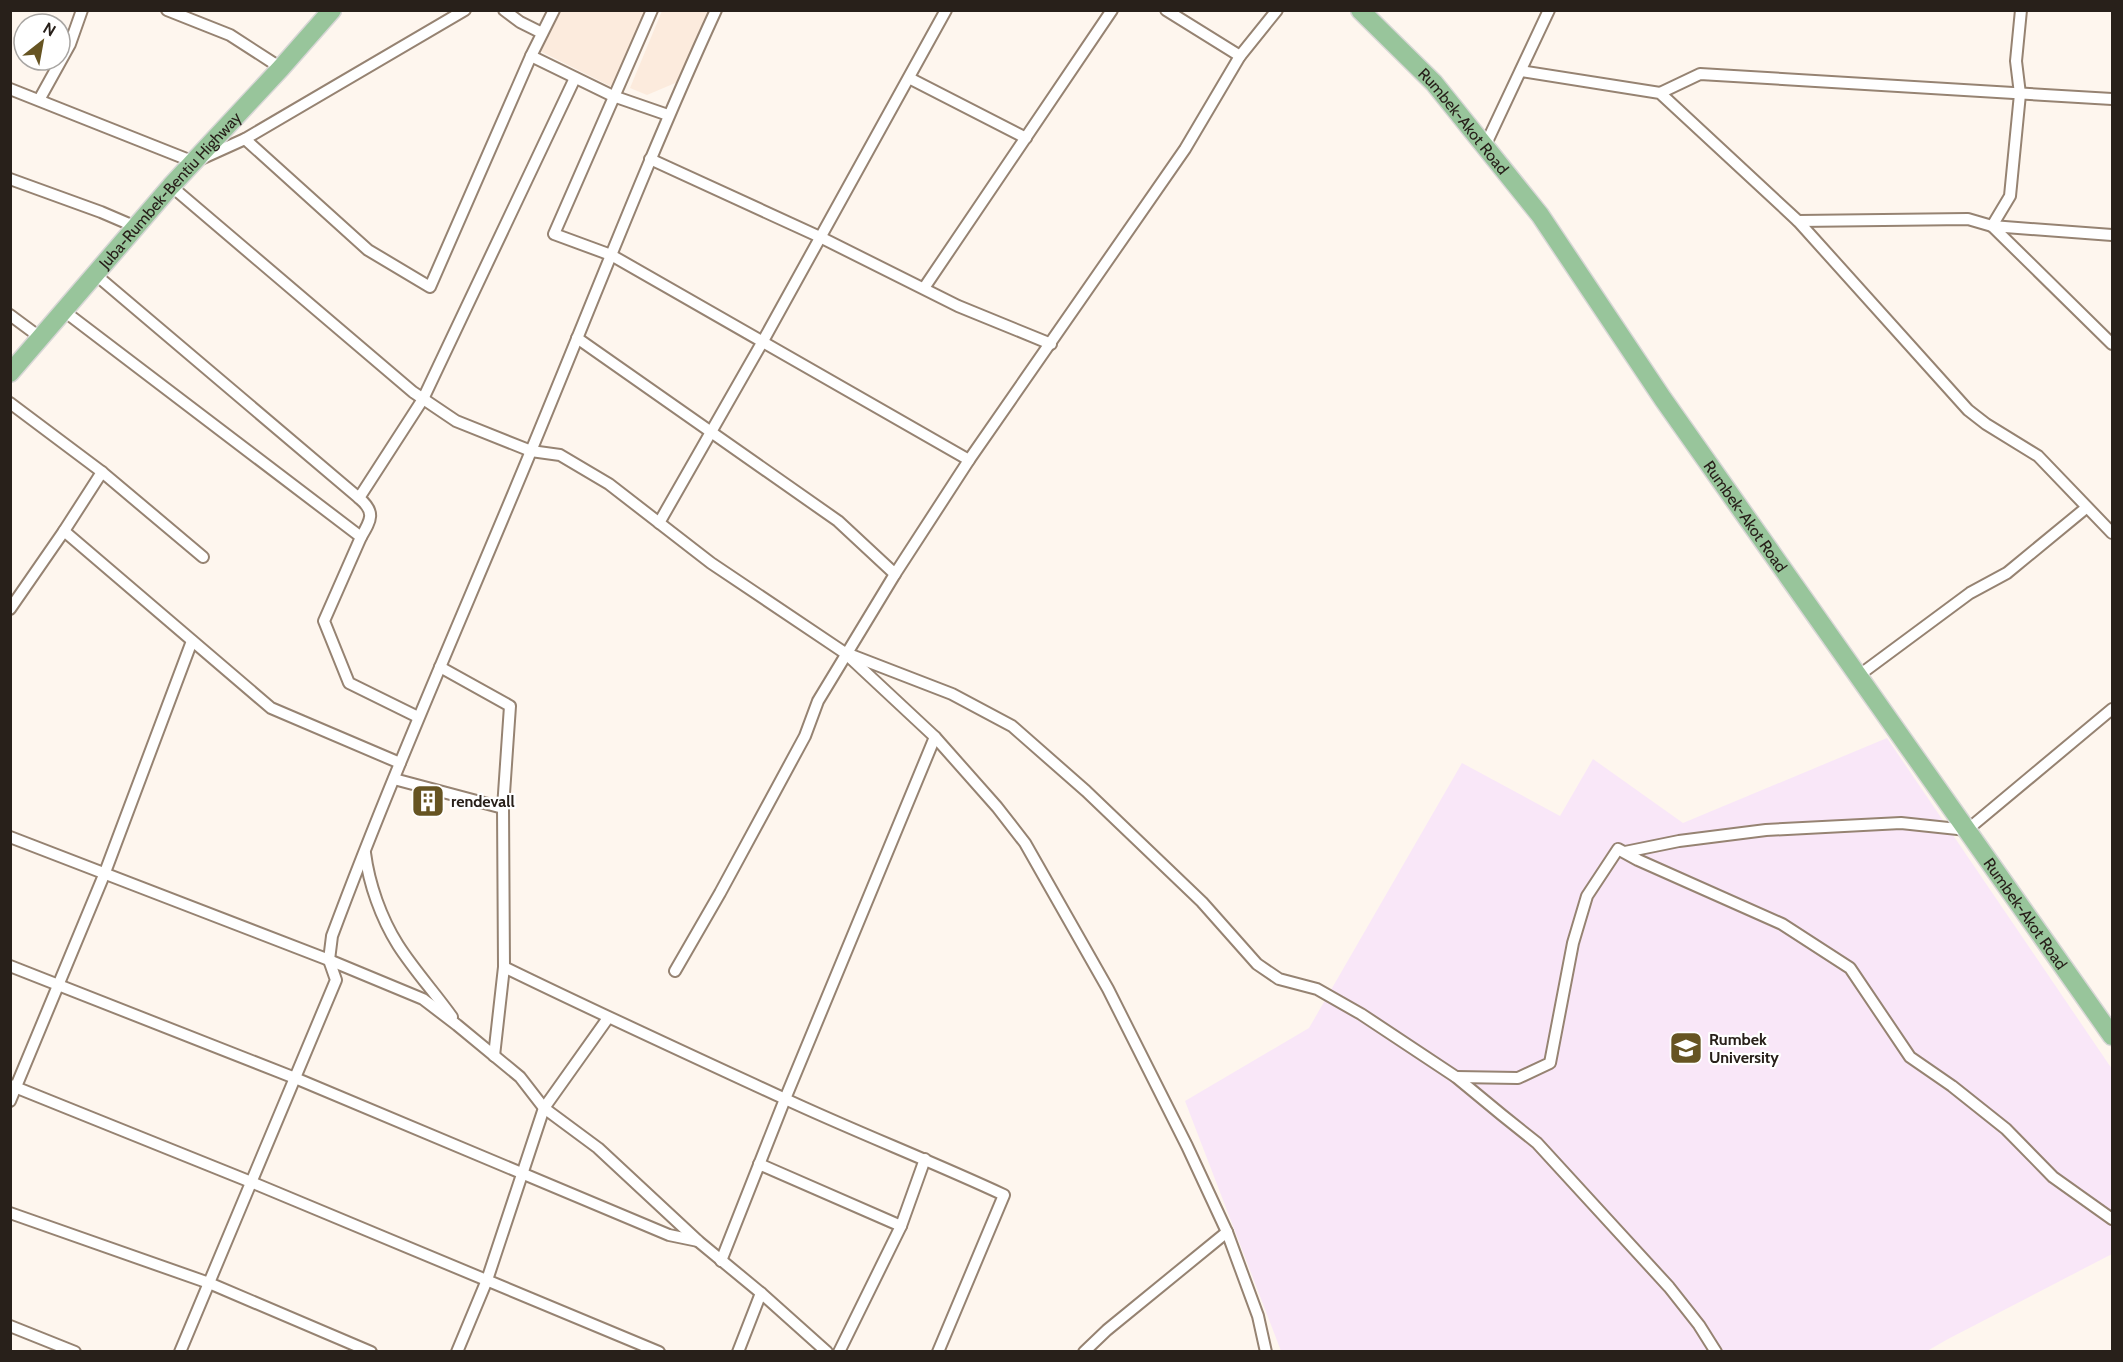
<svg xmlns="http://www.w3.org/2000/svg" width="2123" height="1362" viewBox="0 0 2123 1362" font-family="Cabin,sans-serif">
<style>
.built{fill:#fcebdd}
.education{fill:#f9e7f8}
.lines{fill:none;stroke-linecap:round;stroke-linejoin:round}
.street-casing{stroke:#968372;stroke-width:14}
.primary-casing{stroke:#d8d7d6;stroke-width:21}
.street{stroke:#fff;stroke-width:10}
.primary{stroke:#98c59b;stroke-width:18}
.labels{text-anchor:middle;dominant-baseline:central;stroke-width:4.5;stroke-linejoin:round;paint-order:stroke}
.street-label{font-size:16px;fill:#28201a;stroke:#fff}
.poi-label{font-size:16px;font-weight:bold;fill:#28201a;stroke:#fff;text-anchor:start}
</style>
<rect width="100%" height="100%" fill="#fef6ee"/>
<g class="built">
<polygon points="559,11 650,11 616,89 538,50"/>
<polygon points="662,11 710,11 680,81 647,95 630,88"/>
</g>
<polygon class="education" points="1887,738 2112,1069 2112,1254 1948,1339 1927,1351 1281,1351 1185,1101 1309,1028 1462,763 1560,816 1593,759 1683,823"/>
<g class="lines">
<g class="street-casing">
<g id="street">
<polyline points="167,10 230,35 281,68"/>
<polyline points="504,10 520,22 542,33"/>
<polyline points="652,10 554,234 611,255 969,460"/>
<polyline points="1166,10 1240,56"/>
<polyline points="2021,10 2016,61 2020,94 2010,196 1992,226 2112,344"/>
<polyline points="531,56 613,96 668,115"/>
<polyline points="1521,71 1660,93 1798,221 1968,410 1986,424 2038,456 2112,533"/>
<polyline points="909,78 1026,138"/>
<polyline points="10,89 194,162 245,139 465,10"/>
<polyline points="1660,93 1700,74 2112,99"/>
<polyline points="39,100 70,44 82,10"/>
<polyline points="245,139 368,250 430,287 531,56 554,10"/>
<polyline points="1485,146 1549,10"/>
<polyline points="650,159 820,237 958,306 1051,344"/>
<polyline points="10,179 101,212 136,227"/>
<polyline points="171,186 413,392 456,421 531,451 560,455 609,484 711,563 845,653 935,737 997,807 1025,843 1108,989 1187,1146 1227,1232 1258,1316 1266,1352"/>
<polyline points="1798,221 1968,219 1992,226 2112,235"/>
<polyline points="96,275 359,498 423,399 575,78"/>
<polyline points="924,288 1112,10"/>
<polyline points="64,311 361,537 324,621 349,683 418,717"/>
<polyline points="10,315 41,338"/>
<polyline points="577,338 838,521 895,574"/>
<polyline points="10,403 102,472 203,557"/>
<path d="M359,498C376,512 371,520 361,537"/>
<polyline points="659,523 763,341 946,10"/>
<polyline points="64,531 102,472"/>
<polyline points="10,609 64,531 271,708 400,763"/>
<polyline points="851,655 952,694 1012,726 1086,791 1202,902 1257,964 1279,979 1317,989 1361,1014 1456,1077 1502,1115 1537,1143 1669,1287 1699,1325 1716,1352"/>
<polyline points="440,667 510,706 503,808 504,967 494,1056"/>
<polyline points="1858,676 1970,593 2007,573 2086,508"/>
<polyline points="394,779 503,808"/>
<polyline points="10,837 329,960 423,999 457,1025 520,1077 544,1108 598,1148 698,1241 761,1293 827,1352"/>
<polyline points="1625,852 1679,841 1766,830 1901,823 1967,830 2112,709"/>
<path d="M365,853C369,884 381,918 398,945C414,970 435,993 452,1017"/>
<polyline points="10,966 295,1078 669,1235 698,1241"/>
<path d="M504,967C596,1012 690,1055 783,1098C856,1132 931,1161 1004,1195L938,1352"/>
<polyline points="675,971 720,893 805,736 818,701 895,574 969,460 1185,149 1240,56 1277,10"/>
<polyline points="1456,1077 1518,1078 1550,1063 1573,943 1587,896 1618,849 1638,860 1782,924 1850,968 1910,1057 1952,1086 2006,1129 2053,1177 2112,1219"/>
<polyline points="10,1085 251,1182 659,1352"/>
<polyline points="10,1101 104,875 192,641"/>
<polyline points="759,1164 901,1226"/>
<polyline points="10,1213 209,1283 371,1352"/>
<polyline points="721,1261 785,1099 935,737"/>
<polyline points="10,1326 75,1352"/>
<path d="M180,1352L336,980L329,960L332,936C393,772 464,613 531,451C592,304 649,156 716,10"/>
<polyline points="457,1352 487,1280 544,1108 608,1018"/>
<polyline points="738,1352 761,1293"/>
<polyline points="839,1352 901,1226 925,1159"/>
<polyline points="1084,1352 1107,1330 1227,1232"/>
</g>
</g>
<g class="primary-casing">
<g id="primary">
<path id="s1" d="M1360,10L1434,83L1540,215L1663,399L2112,1036"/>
<path id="s2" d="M10,373L171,186L281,68L332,10"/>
</g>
</g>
<use href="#street" class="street"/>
<use href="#primary" class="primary"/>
</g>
<defs>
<g id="building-square" transform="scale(1.725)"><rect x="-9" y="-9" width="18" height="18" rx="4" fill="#665422" stroke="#fff"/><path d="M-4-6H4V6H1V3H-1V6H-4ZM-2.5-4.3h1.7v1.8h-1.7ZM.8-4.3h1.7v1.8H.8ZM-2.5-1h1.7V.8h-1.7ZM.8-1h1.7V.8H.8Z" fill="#fff"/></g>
<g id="university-square" transform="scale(1.725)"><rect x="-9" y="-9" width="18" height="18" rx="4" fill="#665422" stroke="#fff"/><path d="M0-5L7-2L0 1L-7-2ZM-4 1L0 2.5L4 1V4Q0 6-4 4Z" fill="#fff"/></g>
</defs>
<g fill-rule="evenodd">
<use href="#building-square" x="428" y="801"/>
<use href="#university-square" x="1686" y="1048"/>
</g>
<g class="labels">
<g class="street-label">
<text stroke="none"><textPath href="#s1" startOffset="152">Rumbek-Akot Road</textPath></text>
<text stroke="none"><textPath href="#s2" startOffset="243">Juba-Rumbek-Bentiu Highway</textPath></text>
<text stroke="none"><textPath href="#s1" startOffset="638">Rumbek-Akot Road</textPath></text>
<text stroke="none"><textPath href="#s1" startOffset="1124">Rumbek-Akot Road</textPath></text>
</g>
<g class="poi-label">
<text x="451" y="801">rendevall</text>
<text x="1709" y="1039">Rumbek<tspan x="1709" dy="18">University</tspan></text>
</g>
</g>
<rect width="2123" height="1362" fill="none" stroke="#28201a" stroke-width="24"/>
<g transform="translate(42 42) rotate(31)"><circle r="28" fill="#ffffff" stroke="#a9a6a3" stroke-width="1.5"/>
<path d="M0-4.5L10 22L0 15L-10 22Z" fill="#665422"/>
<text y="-9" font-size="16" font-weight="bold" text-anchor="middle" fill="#28201a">N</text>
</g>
</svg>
